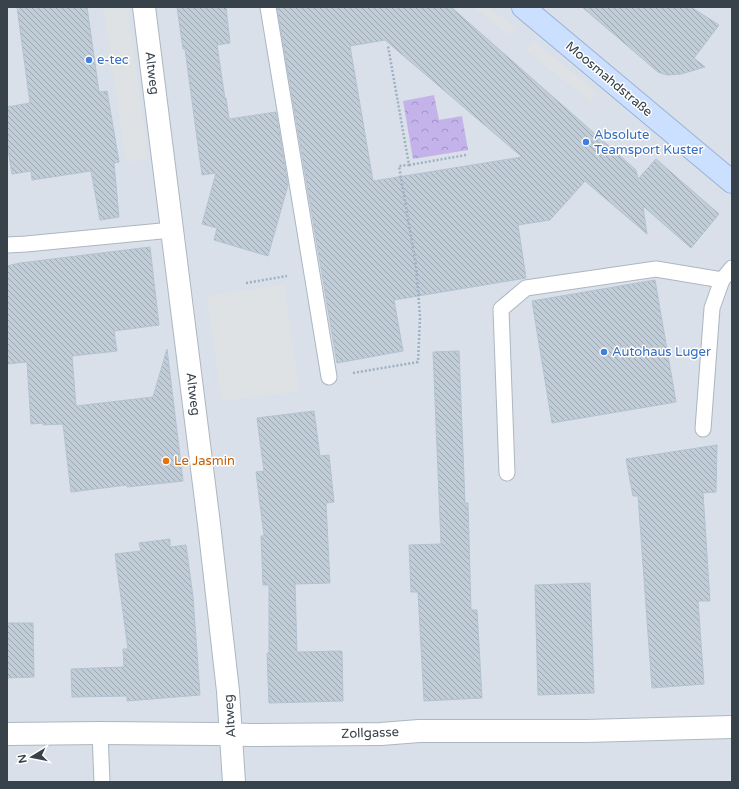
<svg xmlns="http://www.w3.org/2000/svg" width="739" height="789" viewBox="0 0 739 789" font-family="'Varela Round',sans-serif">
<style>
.residential{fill:#d9e0e9}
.forest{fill:url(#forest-crowns)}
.parking{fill:#dfe2e4}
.building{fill:url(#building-back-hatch);stroke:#b3c3d2;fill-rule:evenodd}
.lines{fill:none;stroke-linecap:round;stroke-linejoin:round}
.lane-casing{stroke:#adb7c1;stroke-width:17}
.street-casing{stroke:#adb7c1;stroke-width:24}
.secondary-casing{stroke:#9ab2d6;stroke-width:24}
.path{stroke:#9eb0c3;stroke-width:2.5;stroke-dasharray:2 2;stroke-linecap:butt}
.lane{stroke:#fff;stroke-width:15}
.street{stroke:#fff;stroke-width:22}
.secondary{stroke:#cbdfff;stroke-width:22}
.shop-dot{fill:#3f7fe0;stroke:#fff;stroke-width:1.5}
.food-dot{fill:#e8710a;stroke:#fff;stroke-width:1.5}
.labels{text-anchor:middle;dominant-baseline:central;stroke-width:3;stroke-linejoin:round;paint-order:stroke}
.shop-label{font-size:13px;fill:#366cbe;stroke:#fff;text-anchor:start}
.street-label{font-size:13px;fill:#38424a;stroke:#fff}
.food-label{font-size:13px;fill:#c56008;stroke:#fff;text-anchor:start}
</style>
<defs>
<pattern id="forest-crowns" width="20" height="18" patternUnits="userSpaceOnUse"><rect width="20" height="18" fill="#c4b3ea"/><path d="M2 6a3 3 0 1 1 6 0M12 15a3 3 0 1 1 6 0" fill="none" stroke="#a093c0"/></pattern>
<pattern id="building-back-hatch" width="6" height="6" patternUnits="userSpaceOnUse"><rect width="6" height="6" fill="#c0ccd7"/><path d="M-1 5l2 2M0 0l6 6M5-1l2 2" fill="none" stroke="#9da7b0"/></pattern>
</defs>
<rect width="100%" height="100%" fill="#ebeff5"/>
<rect class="residential" x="7" y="7" width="725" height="775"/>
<polygon class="forest" points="434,95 439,120 462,116 468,150 413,159 403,101"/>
<g class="parking">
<polygon points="104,7 127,7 148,159 126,162"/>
<polygon points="474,7 489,7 516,29 510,36"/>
<polygon points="533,41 598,93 591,102 525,50"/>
<polygon points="284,285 299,391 222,401 207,296"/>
</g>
<g class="building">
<polygon points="17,7 87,7 99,92 107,91 119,162 114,163 119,217 100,220 91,171 32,180 31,171 12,174 7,143 7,107 30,103"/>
<polygon points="177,7 226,7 230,43 217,45 225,99 226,98 229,119 276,112 288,185 268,256 214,240 217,228 202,224 216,173 202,175 185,49 183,49"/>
<path d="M277,7H451L636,170L638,179L656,159L719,214L691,248L643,206L647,234L585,181L550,220L518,225L526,278L394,300L403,351L337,363ZM385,40L522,157L373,181L350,46Z"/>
<polygon points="582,7 691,7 719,25 694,58 705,67 681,74 668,75 663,74 658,72"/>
<polygon points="150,247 159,325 114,331 117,351 72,356 76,406 153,397 167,349 183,481 127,487 127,485 71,492 63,424 43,425 44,423 31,424 27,362 7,364 7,266 20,263"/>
<polygon points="655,280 676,402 552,423 532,301"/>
<polygon points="459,351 465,503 468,503 471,610 477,610 482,698 424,701 418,592 411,592 409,545 441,544 433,352"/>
<polygon points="314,411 320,456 329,455 334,502 326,503 330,583 295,584 297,652 342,651 343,701 269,703 267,653 269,653 269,585 263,585 261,536 264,536 256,472 264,471 257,418"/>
<polygon points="717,445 716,492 703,493 710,601 698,601 704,684 652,688 638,496 633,496 626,459"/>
<polygon points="170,539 170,547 186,545 193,597 200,695 127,701 127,696 72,697 71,669 124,667 123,649 128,649 115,554 141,551 139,543"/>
<polygon points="590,583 594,693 538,695 535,585"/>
<polygon points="7,623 33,623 34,677 7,678"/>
</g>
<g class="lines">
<g class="lane-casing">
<g id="lane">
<polyline points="268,7 329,377"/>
<polyline points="7,245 26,244 172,230"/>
<polyline points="703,429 712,308 722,280"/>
<polyline points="507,473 501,309 526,288 656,269 722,280 732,268"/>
<polyline points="100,733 102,782"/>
</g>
</g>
<g class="street-casing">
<g id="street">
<polyline points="144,7 209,524 228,691 234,782"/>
<polyline points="7,734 100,733 216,734 252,735 381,734 419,731 586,731 732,727"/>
</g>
</g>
<g class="secondary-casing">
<polyline id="secondary" points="523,7 732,182"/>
</g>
<g class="path">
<polyline points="409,165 466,155"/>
<polyline points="246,283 287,276"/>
<polyline points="353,373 418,362 420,317 416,266 399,166 409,165 388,46"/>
</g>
<use href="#lane" class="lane"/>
<use href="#street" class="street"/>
<use href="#secondary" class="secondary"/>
</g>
<g class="shop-dot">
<circle cx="89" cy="60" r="4"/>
<circle cx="586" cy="142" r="4"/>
<circle cx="604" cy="352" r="4"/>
</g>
<circle class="food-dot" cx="166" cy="461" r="4"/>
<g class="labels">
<g class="shop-label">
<text x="97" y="60">e-tec</text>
<text x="594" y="135">Absolute<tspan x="594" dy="15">Teamsport Kuster</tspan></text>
<text x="612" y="352">Autohaus Luger</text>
</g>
<g class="street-label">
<text transform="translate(152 73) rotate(83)">Altweg</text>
<text transform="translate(609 79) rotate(40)">Moosmahdstraße</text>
<text transform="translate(193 394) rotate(83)">Altweg</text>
<text transform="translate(230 716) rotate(-94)">Altweg</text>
<text transform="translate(370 733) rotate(-2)">Zollgasse</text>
</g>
<g class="food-label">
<text x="174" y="461">Le Jasmin</text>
</g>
</g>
<rect width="739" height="789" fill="none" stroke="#38424a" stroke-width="16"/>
<g transform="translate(32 757) rotate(260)" stroke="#ffffff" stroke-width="3" paint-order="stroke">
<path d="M0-3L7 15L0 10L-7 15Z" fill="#38424a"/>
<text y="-6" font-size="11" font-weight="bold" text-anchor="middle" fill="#38424a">N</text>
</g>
</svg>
